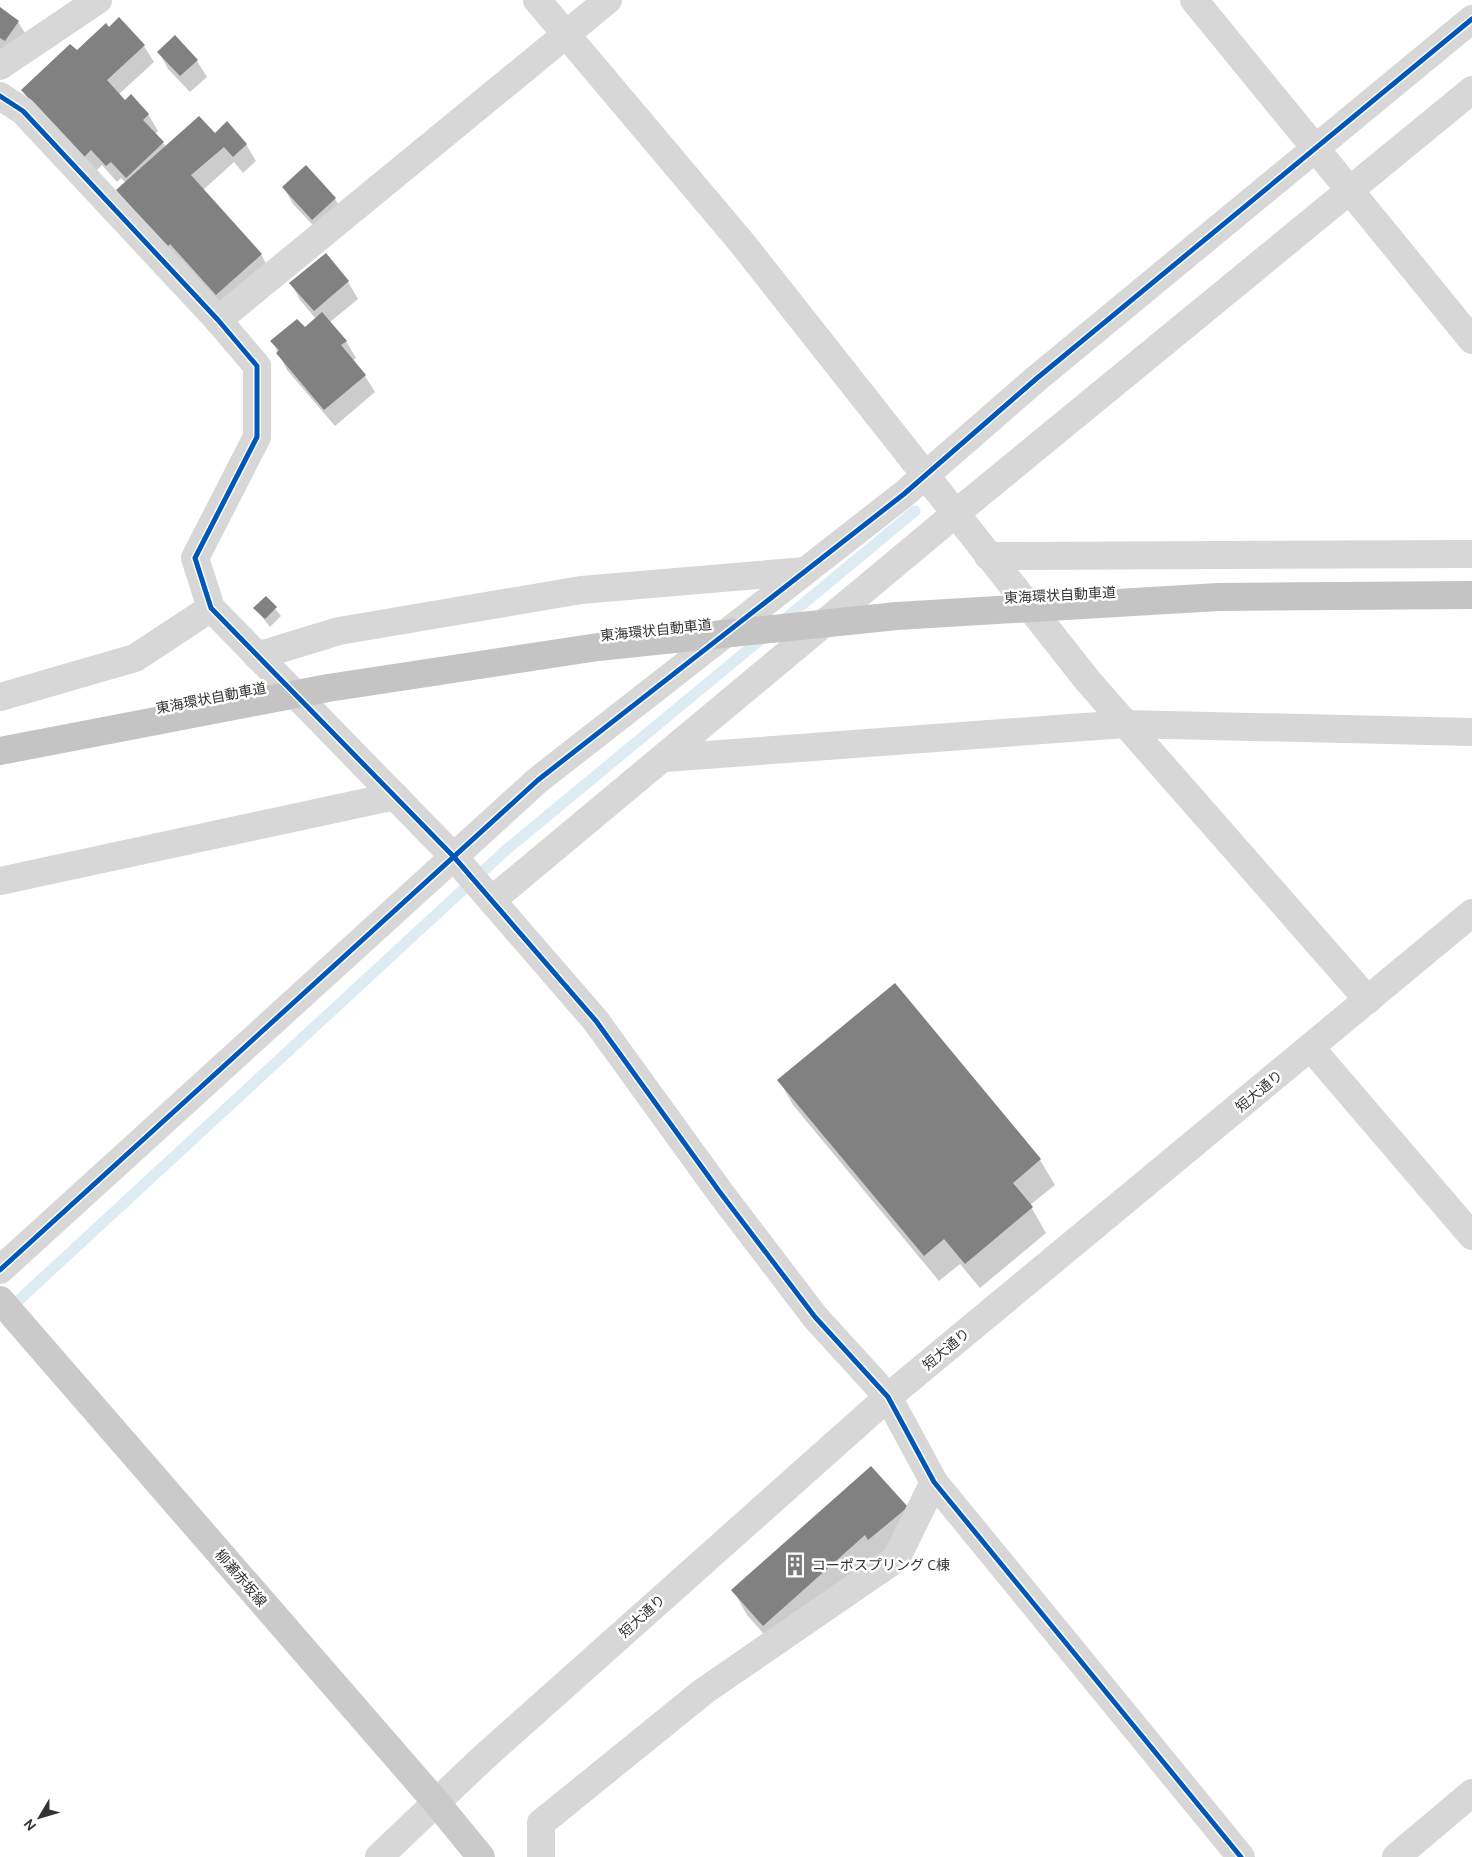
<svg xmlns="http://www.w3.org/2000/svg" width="1472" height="1857" viewBox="0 0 1472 1857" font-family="Ubuntu,'Noto Sans JP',sans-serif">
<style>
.shadow{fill:#0003}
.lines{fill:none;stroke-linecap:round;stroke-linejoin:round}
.stream{stroke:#ddebf3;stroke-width:11}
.building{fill:#818181}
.minor{stroke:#d7d7d7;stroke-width:28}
.major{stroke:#cacaca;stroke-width:28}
.highway-bridge{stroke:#c4c4c4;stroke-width:28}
.cycleway-casing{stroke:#fff;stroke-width:8}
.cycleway{stroke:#0057b8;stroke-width:5}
.labels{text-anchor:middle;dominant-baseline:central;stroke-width:5;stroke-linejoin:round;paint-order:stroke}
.street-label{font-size:14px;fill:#333;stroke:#fff}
.poi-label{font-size:14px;fill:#333;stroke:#fff;text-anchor:start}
</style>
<rect width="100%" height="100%" fill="#fff"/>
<g class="shadow">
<polygon points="0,9 18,22 28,38 0,64"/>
<polygon points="108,28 144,46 154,62 118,95 125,102 148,114 158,131 155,134 166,147 214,135 246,144 256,161 243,173 234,162 203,190 261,254 270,271 227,311 181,260 178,263 127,207 118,190 126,183 121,178 117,182 102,165 94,173 32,106 23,90"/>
<polygon points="159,52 197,61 207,77 190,92 168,69"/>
<polygon points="306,167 335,199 345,216 323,236 293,204 284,188"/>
<polygon points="325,255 348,282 358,299 330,322 346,341 356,358 352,361 365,376 375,392 335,426 287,370 272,341 304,329 316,319 300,300 291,283"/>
<polygon points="266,597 281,616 270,627 255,608"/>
<polygon points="779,1080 1040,1160 1055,1185 1030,1205 1046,1233 980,1288 960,1264 939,1281 793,1105"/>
<polygon points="907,1508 922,1533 778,1650 747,1615 733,1590"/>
</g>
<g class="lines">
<g class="stream">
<polyline points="780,623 915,511"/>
<polyline points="7,1311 506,850 766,635"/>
</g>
</g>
<g class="building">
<polygon points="0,7 19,21 5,41 0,38"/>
<polygon points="119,17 145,45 107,80 125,100 131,94 149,114 143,120 164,142 126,178 111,162 106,166 91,150 84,157 21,90 70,44 77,50 106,23 109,27"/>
<polygon points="175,35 198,60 180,76 157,52"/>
<polygon points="199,116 215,133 227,121 247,144 233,157 224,147 191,175 262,254 216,295 170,244 167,247 116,190"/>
<polygon points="306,165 336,198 312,220 282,187"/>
<polygon points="326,253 349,281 314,311 289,283"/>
<polygon points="322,312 347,341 341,345 366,375 324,410 276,353 279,350 270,341 297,319 305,327"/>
<polygon points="266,596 277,607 265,619 253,608"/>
<polygon points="895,983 1041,1159 1013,1183 1033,1207 965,1264 944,1239 924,1256 777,1080"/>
<polygon points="871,1466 908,1507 868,1540 865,1535 763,1626 731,1590"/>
</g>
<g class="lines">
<g class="minor">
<polyline points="537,0 742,243 1088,681 1368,1000"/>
<polyline points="1194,0 1472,340"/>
<polyline points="0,66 98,0"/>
<polyline points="0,96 23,111 218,320 257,366 257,437 195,558 211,608 454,857 596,1021 719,1191 815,1317 888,1397 934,1482 1241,1857"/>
<polyline points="218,320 608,0"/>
<polyline points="988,556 1472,554"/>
<polyline points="257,656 339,631 581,590 805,571"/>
<polyline points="0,697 135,658 211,608"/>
<polyline points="665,758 1125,724 1472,732"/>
<polyline points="0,881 395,796"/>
<polyline points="492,900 955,514 1472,90"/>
<polyline points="1311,1048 1472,1236"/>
<polyline points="0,1270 538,780 904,494 1036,379 1472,19"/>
<polyline points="379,1857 483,1758 888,1397 1472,913"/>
<polyline points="541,1857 541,1823 704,1691 896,1559 934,1482"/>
<polyline points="1396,1857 1472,1793"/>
</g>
<polyline class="major" points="0,1300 436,1802 481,1857"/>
<polyline class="highway-bridge" points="0,751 328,688 598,647 897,616 1218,597 1472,595"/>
<g class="cycleway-casing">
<g id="cycleway">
<polyline points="0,96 23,111 218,320 257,366 257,437 195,558 211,608 454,857 596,1021 719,1191 815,1317 888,1397 934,1482 1241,1857"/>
<polyline points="0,1270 538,780 904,494 1036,379 1472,19"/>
</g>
</g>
<use href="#cycleway" class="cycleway"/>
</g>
<defs>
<g id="building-bare" transform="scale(1.725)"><path d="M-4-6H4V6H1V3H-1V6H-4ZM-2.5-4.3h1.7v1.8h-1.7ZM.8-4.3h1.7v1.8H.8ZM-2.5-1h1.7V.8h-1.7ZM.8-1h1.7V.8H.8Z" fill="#7a7a7a" stroke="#fff" stroke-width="2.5" paint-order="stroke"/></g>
</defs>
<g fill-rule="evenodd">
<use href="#building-bare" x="795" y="1565"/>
</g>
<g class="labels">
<g class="street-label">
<text transform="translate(1060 595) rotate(-3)">東海環状自動車道</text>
<text transform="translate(656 630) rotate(-6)">東海環状自動車道</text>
<text transform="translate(211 698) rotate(-11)">東海環状自動車道</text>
<text transform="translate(1259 1091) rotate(-40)">短大通り</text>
<text transform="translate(946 1349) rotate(-40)">短大通り</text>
<text transform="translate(241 1578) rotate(49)">柳瀬赤坂線</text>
<text transform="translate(642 1616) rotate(-42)">短大通り</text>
</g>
<g class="poi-label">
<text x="812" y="1565">コーポスプリング C棟</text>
</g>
</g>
<g transform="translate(40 1817) rotate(232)" stroke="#ffffff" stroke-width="4" paint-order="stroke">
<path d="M0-4L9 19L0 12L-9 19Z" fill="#333333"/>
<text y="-8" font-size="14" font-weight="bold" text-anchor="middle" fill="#333333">N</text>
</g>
</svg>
